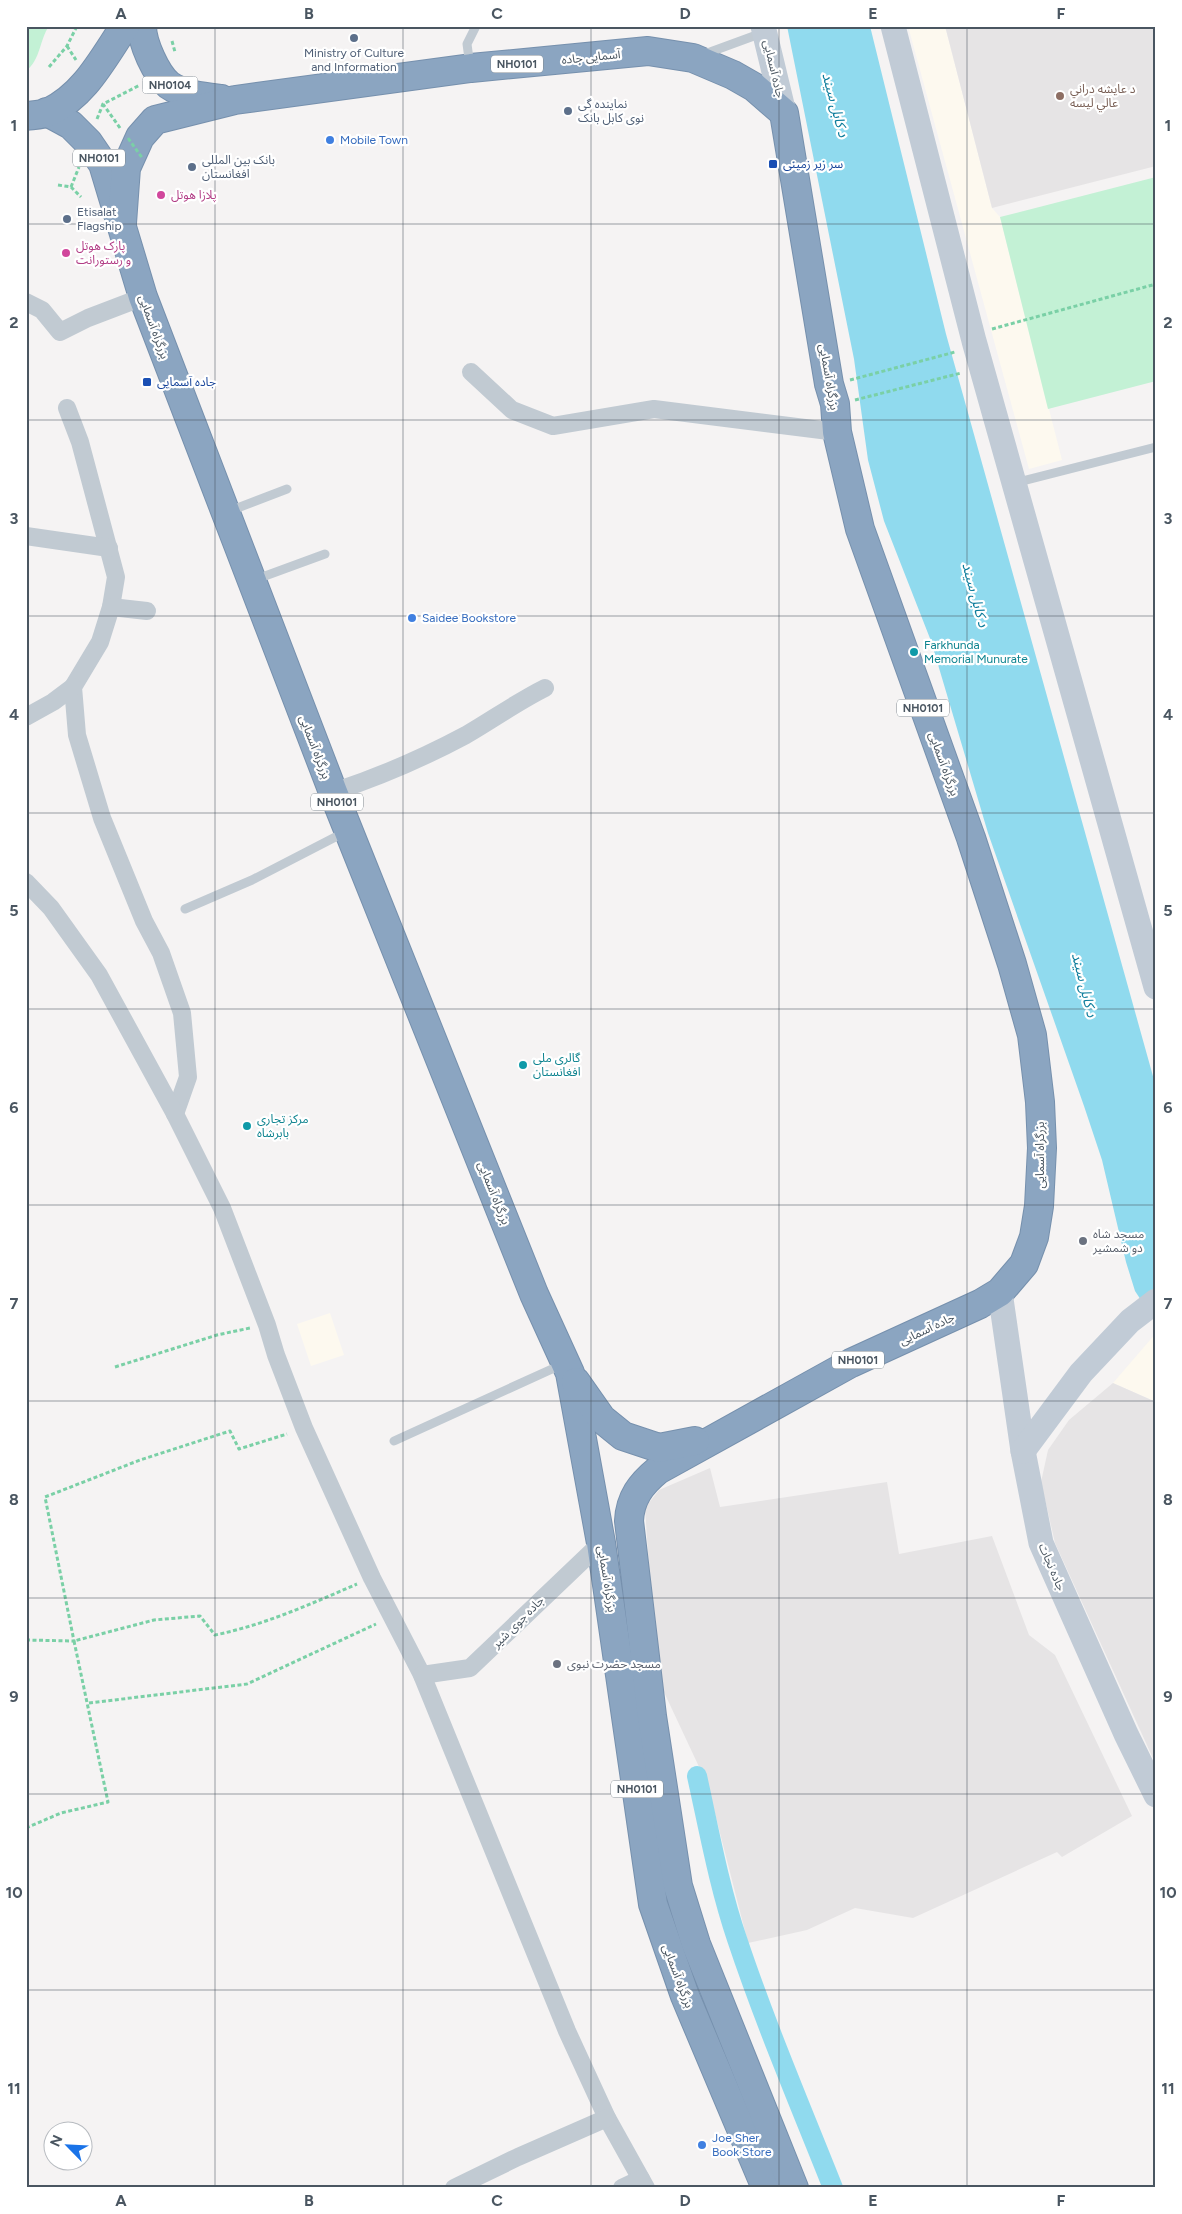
<svg xmlns="http://www.w3.org/2000/svg" width="1182" height="2214" viewBox="0 0 1182 2214" font-family="Figtree,'Noto Sans Arabic',sans-serif">
<style>
.commercial{fill:#fdf9ef}
.education{fill:#e6e4e5}
.green{fill:#c3f1d5}
.water{fill:#90daee}
.lines{fill:none;stroke-linecap:round;stroke-linejoin:round}
.canal{stroke:#90daee;stroke-width:20}
.highway-casing{stroke:#7690ad;stroke-width:30}
.path{stroke:#7ad0a6;stroke-width:3;stroke-dasharray:4 2.5;stroke-linecap:butt}
.lane{stroke:#c1cad2;stroke-width:9}
.street{stroke:#c1cad2;stroke-width:18}
.secondary{stroke:#c1cbd6;stroke-width:25}
.highway{stroke:#8ba5c1;stroke-width:28}
.path-bridge{stroke:#7ad0a6;stroke-width:3;stroke-dasharray:4 2.5;stroke-linecap:butt}
.grid{fill:none;stroke:#4a5661;stroke-width:1;stroke-opacity:0.55}
.service-dot{fill:#5c6f8a;stroke:#fff;stroke-width:2}
.education-dot{fill:#8d6e63;stroke:#fff;stroke-width:2}
.shop-dot{fill:#3f7fe0;stroke:#fff;stroke-width:2}
.transit-dot{fill:#1a4fb4;stroke:#fff;stroke-width:2}
.hotel-dot{fill:#d1479c;stroke:#fff;stroke-width:2}
.culture-dot{fill:#0f9aa8;stroke:#fff;stroke-width:2}
.worship-dot{fill:#6b7280;stroke:#fff;stroke-width:2}
.labels{text-anchor:middle;dominant-baseline:central;stroke-width:4.5;stroke-linejoin:round;paint-order:stroke}
.shield{fill:#fff;stroke:#808990;stroke-width:1}
.shield-label{font-size:11px;font-weight:bold;fill:#4a5661}
.service-label{font-size:12px;fill:#4e5e75;stroke:#fff;text-anchor:start}
.street-label{font-size:12px;fill:#4a5661;stroke:#fff}
.education-label{font-size:12px;fill:#785e54;stroke:#fff;text-anchor:start}
.shop-label{font-size:12px;fill:#366cbe;stroke:#fff;text-anchor:start}
.transit-label{font-size:12px;fill:#164399;stroke:#fff;text-anchor:start}
.hotel-label{font-size:12px;fill:#b23c85;stroke:#fff;text-anchor:start}
.culture-label{font-size:12px;fill:#0d838f;stroke:#fff;text-anchor:start}
.worship-label{font-size:12px;fill:#5b616d;stroke:#fff;text-anchor:start}
.water-label{font-size:14px;font-style:italic;fill:#0c7c9b;stroke:#fff}
.neatline{fill:none;stroke:#4a5661;stroke-width:2}
.grid-label{font-size:16px;text-anchor:middle;font-weight:bold;fill:#4a5661}
</style>
<rect width="100%" height="100%" fill="#f5f3f3"/>
<g class="commercial">
<polygon points="908,26 945,26 992,208 1000,217 1062,460 1029,469"/>
<polygon points="330,1313 344,1355 311,1366 297,1324"/>
<polygon points="1156,1333 1156,1402 1113,1383"/>
</g>
<g class="education">
<polygon points="945,26 1156,26 1156,166 992,208"/>
<polygon points="1113,1383 1156,1402 1156,1765 1055,1543 1041,1482 1048,1450 1069,1420"/>
<polygon points="710,1468 720,1507 887,1482 899,1554 992,1536 1029,1635 1055,1655 1132,1816 1062,1857 1057,1852 913,1918 855,1908 807,1930 748,1943 708,1786 656,1675 645,1508 659,1490"/>
</g>
<g class="green">
<path d="M26,26H49C39,41 41,59 26,71Z"/>
<polygon points="1156,177 1156,381 1048,409 1000,217"/>
</g>
<polygon class="water" points="787,26 870,26 946,334 1156,1087 1156,1323 1135,1291 1126,1262 1102,1160 1084,1106 988,833 931,641 884,521 868,460 854,359"/>
<g class="lines">
<path class="canal" d="M697,1776C709,1830 719,1886 737,1939C765,2023 800,2105 833,2188"/>
<g class="highway-casing">
<g id="highway">
<path d="M142,26C142,43 156,74 169,85C183,95 204,97 221,99"/>
<polyline points="47,112 71,125 88,142 103,164 143,297 333,792 534,1294 570,1373 601,1543 653,1904 685,1996 766,2188"/>
<path d="M26,116C33,115 42,115 49,112C85,95 103,58 125,26"/>
<path d="M122,223L126,168L140,137L155,120L235,100L471,68L648,51L693,58L733,75L754,87L784,113L829,384L835,404L837,432L860,529L971,838L1012,964L1032,1035L1040,1102L1042,1148L1039,1206L1034,1237L1024,1264L1000,1292L980,1304L851,1363L658,1470C641,1484 630,1498 629,1521L652,1716L678,1886L696,1944L794,2188"/>
<polyline points="576,1382 602,1419 623,1436 659,1448 695,1441"/>
</g>
</g>
<g class="path">
<polyline points="172,41 175,52"/>
<polyline points="67,46 76,60"/>
<polyline points="49,67 67,46 77,26"/>
<polyline points="97,119 103,104"/>
<polyline points="120,128 103,104 140,85"/>
<polyline points="58,185 71,187 81,197"/>
<polyline points="71,187 79,167"/>
<polyline points="992,329 1156,284"/>
<polyline points="850,380 955,352"/>
<polyline points="855,400 961,373"/>
<polyline points="115,1367 217,1335 250,1328"/>
<polyline points="26,1640 74,1641 45,1497 140,1460 230,1431 239,1449 287,1434"/>
<polyline points="89,1703 247,1684 376,1624"/>
<path d="M26,1828L61,1813L108,1802L74,1641L154,1620L200,1616L215,1635C264,1625 311,1604 357,1584"/>
</g>
<g class="lane">
<polyline points="702,55 762,33"/>
<polyline points="470,66 467,44 476,26"/>
<polyline points="1015,483 1156,447"/>
<polyline points="227,512 287,489"/>
<polyline points="254,580 325,554"/>
<polyline points="185,909 252,880 347,831"/>
<polyline points="394,1441 563,1364"/>
</g>
<g class="street">
<polyline points="26,302 42,310 60,332 88,318 143,297"/>
<polyline points="471,372 512,410 553,426 654,409 837,432"/>
<polyline points="67,408 80,442 116,577 111,607 100,642 73,687 77,735 102,818 144,921 161,953 182,1013 188,1077 175,1114"/>
<polyline points="26,536 109,548"/>
<polyline points="111,607 147,611"/>
<polyline points="26,717 53,702 73,687"/>
<path d="M333,792C379,777 423,758 466,735C492,720 517,702 545,688"/>
<polyline points="26,882 51,908 99,975 175,1114 222,1208 267,1325 276,1355 304,1428 372,1578 422,1675 567,2031 607,2118 646,2188"/>
<polyline points="422,1675 470,1668 601,1543"/>
<polyline points="454,2188 518,2157 607,2118"/>
<polyline points="622,2188 641,2179"/>
</g>
<g class="secondary">
<polyline points="763,26 784,113"/>
<polyline points="893,26 974,341 1156,987"/>
<polyline points="1000,1292 1023,1451 1041,1543 1126,1734 1156,1795"/>
<polyline points="1023,1451 1081,1373 1130,1321 1156,1301"/>
</g>
<use href="#highway" class="highway"/>
<polyline class="path-bridge" points="128,138 143,159"/>
</g>
<path class="grid" d="M215,26V2188M403,26V2188M591,26V2188M779,26V2188M967,26V2188M26,224H1156M26,420H1156M26,616H1156M26,813H1156M26,1009H1156M26,1205H1156M26,1401H1156M26,1598H1156M26,1794H1156M26,1990H1156"/>
<g class="service-dot">
<circle cx="354" cy="38" r="5"/>
<circle cx="568" cy="111" r="5"/>
<circle cx="192" cy="167" r="5"/>
<circle cx="67" cy="219" r="5"/>
</g>
<circle class="education-dot" cx="1060" cy="96" r="5"/>
<g class="shop-dot">
<circle cx="330" cy="140" r="5"/>
<circle cx="412" cy="618" r="5"/>
<circle cx="702" cy="2145" r="5"/>
</g>
<g class="transit-dot">
<rect x="768" y="159" width="10" height="10" rx="2.5"/>
<rect x="142" y="377" width="10" height="10" rx="2.5"/>
</g>
<g class="hotel-dot">
<circle cx="161" cy="195" r="5"/>
<circle cx="66" cy="253" r="5"/>
</g>
<g class="culture-dot">
<circle cx="914" cy="652" r="5"/>
<circle cx="523" cy="1065" r="5"/>
<circle cx="247" cy="1126" r="5"/>
</g>
<g class="worship-dot">
<circle cx="1083" cy="1241" r="5"/>
<circle cx="557" cy="1664" r="5"/>
</g>
<g class="labels">
<g class="shield">
<rect x="491" y="55.5" width="52" height="17" rx="4"/>
<rect x="142.5" y="76.5" width="55" height="17" rx="4"/>
<rect x="73" y="149.5" width="52" height="17" rx="4"/>
<rect x="897" y="699.5" width="52" height="17" rx="4"/>
<rect x="311" y="793.5" width="52" height="17" rx="4"/>
<rect x="832" y="1351.5" width="52" height="17" rx="4"/>
<rect x="611" y="1780.5" width="52" height="17" rx="4"/>
</g>
<g class="shield-label">
<text x="517" y="64">NH0101</text>
<text x="170" y="85">NH0104</text>
<text x="99" y="158">NH0101</text>
<text x="923" y="708">NH0101</text>
<text x="337" y="802">NH0101</text>
<text x="858" y="1360">NH0101</text>
<text x="637" y="1789">NH0101</text>
</g>
<g class="service-label">
<text x="354" y="53" text-anchor="middle">Ministry of Culture<tspan x="354" dy="14">and Information</tspan></text>
<text x="578" y="104">نماینده گی<tspan x="578" dy="14">نوی کابل بانک</tspan></text>
<text x="202" y="160">بانک بین المللی<tspan x="202" dy="14">افغانستان</tspan></text>
<text x="77" y="212">Etisalat<tspan x="77" dy="14">Flagship</tspan></text>
</g>
<g class="street-label">
<text transform="translate(591 57) rotate(-6)">آسمایی جاده</text>
<text transform="translate(774 69) rotate(77)">جاده آسمایی</text>
<text transform="translate(154 327) rotate(70)">بزرگراه آسمایی</text>
<text transform="translate(829 377) rotate(80)">بزرگراه آسمایی</text>
<text transform="translate(315 747) rotate(69)">بزرگراه آسمایی</text>
<text transform="translate(944 764) rotate(70)">بزرگراه آسمایی</text>
<text transform="translate(1040 1155) rotate(-90)">بزرگراه آسمایی</text>
<text transform="translate(494 1193) rotate(68)">بزرگراه آسمایی</text>
<text transform="translate(927 1329) rotate(-25)">جاده آسمایی</text>
<text transform="translate(1052 1567) rotate(67)">جاده نجات</text>
<text transform="translate(607 1579) rotate(81)">بزرگراه آسمایی</text>
<text transform="translate(518 1622) rotate(-45)">جاده جوی شیر</text>
<text transform="translate(678 1976) rotate(69)">بزرگراه آسمایی</text>
</g>
<g class="education-label">
<text x="1070" y="89">د عایشه دراني<tspan x="1070" dy="14">عالي لیسه</tspan></text>
</g>
<g class="shop-label">
<text x="340" y="140">Mobile Town</text>
<text x="422" y="618">Saidee Bookstore</text>
<text x="712" y="2138">Joe Sher<tspan x="712" dy="14">Book Store</tspan></text>
</g>
<g class="transit-label">
<text x="783" y="164">سر زیر زمینی</text>
<text x="157" y="382">جاده آسمایی</text>
</g>
<g class="hotel-label">
<text x="171" y="195">پلازا هوتل</text>
<text x="76" y="246">پارک هوتل<tspan x="76" dy="14">و رستورانت</tspan></text>
</g>
<g class="culture-label">
<text x="924" y="645">Farkhunda<tspan x="924" dy="14">Memorial Munurate</tspan></text>
<text x="533" y="1058">گالری ملی<tspan x="533" dy="14">افغانستان</tspan></text>
<text x="257" y="1119">مرکز تجاری<tspan x="257" dy="14">بابرشاه</tspan></text>
</g>
<g class="worship-label">
<text x="1093" y="1234">مسجد شاه<tspan x="1093" dy="14">دو شمشیر</tspan></text>
<text x="567" y="1664">مسجد حضرت نبوی</text>
</g>
<g class="water-label">
<text transform="translate(835 105) rotate(75)">د کابل سيند</text>
<text transform="translate(975 595) rotate(75)">د کابل سيند</text>
<text transform="translate(1084 985) rotate(76)">د کابل سيند</text>
</g>
</g>
<rect width="1182" height="2214" fill="none" stroke="#ffffff" stroke-width="55"/>
<g transform="translate(68 2146) rotate(294)"><circle r="24" fill="#ffffff" stroke="#b7bbc0"/>
<path d="M0-4L9 19L0 12L-9 19Z" fill="#1a73e8"/>
<text y="-8" font-size="14" font-weight="bold" text-anchor="middle" fill="#4a5661">N</text>
</g>
<rect x="28" y="28" width="1126" height="2158" class="neatline"/>
<g class="grid-label">
<text x="121" y="19">A</text>
<text x="309" y="19">B</text>
<text x="497" y="19">C</text>
<text x="685" y="19">D</text>
<text x="873" y="19">E</text>
<text x="1061" y="19">F</text>
<text x="14" y="131">1</text>
<text x="1168" y="131">1</text>
<text x="14" y="328">2</text>
<text x="1168" y="328">2</text>
<text x="14" y="524">3</text>
<text x="1168" y="524">3</text>
<text x="14" y="720">4</text>
<text x="1168" y="720">4</text>
<text x="14" y="916">5</text>
<text x="1168" y="916">5</text>
<text x="14" y="1113">6</text>
<text x="1168" y="1113">6</text>
<text x="14" y="1309">7</text>
<text x="1168" y="1309">7</text>
<text x="14" y="1505">8</text>
<text x="1168" y="1505">8</text>
<text x="14" y="1702">9</text>
<text x="1168" y="1702">9</text>
<text x="14" y="1898">10</text>
<text x="1168" y="1898">10</text>
<text x="14" y="2094">11</text>
<text x="1168" y="2094">11</text>
<text x="121" y="2206">A</text>
<text x="309" y="2206">B</text>
<text x="497" y="2206">C</text>
<text x="685" y="2206">D</text>
<text x="873" y="2206">E</text>
<text x="1061" y="2206">F</text>
</g>
</svg>
